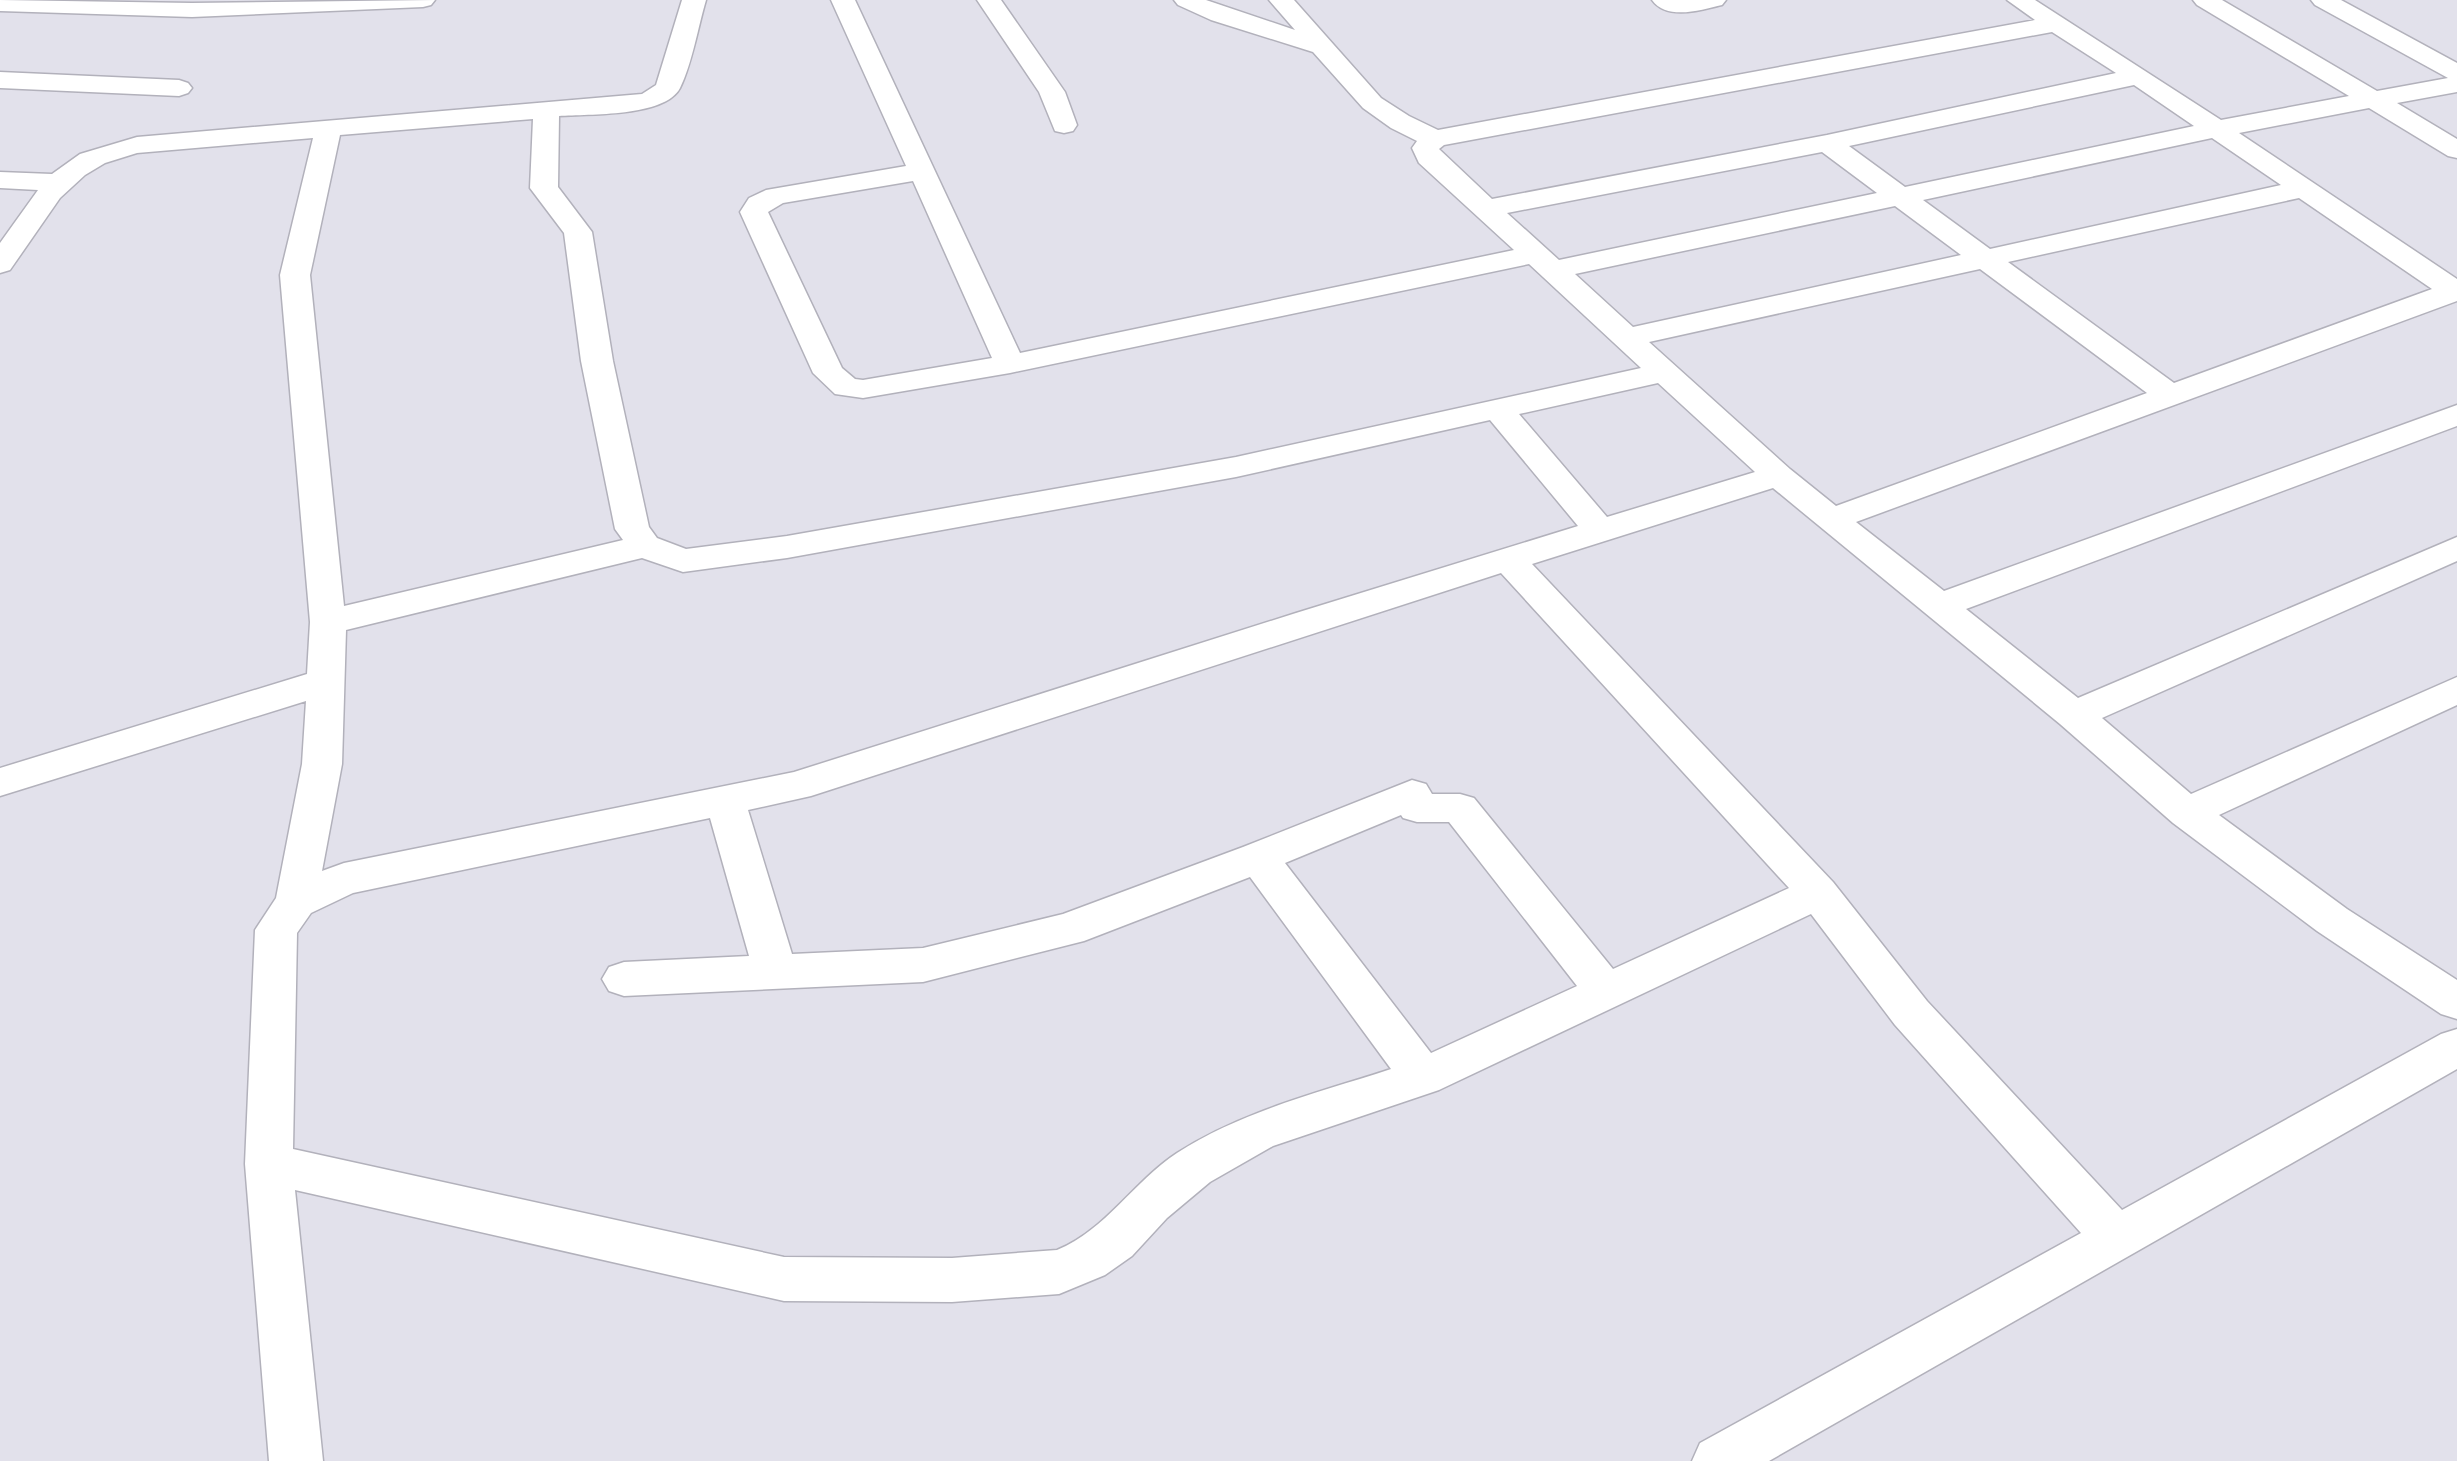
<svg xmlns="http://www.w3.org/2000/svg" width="2457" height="1461" viewBox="0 0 2457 1461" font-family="'Source Sans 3',sans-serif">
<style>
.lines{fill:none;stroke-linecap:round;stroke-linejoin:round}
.street-casing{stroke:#b2b1bb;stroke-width:3}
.street{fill:#fff;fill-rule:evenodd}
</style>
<rect width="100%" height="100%" fill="#e2e1eb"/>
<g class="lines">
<g class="street-casing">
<g id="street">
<polygon points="0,0 192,3 435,0 431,5 423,7 192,17 0,11"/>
<path d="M682,0H706C698,27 692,64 680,88C665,117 589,114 559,116L558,187L592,232L613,361L649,527L657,538L686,549L787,536L1236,457L1641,368L1529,264L1010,373L863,398L835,394L813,373L740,212L749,198L766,190L906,166L831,0H855L1020,353L1514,250L1419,163L1412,148L1417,141L1391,128L1363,108L1313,52L1211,20L1178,5L1174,0H1206L1295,30L1269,0H1294L1381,98L1409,116L1438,130L2035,20L2007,0H2035L2221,120L2349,96L2197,5L2193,0H2222L2377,91L2448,78L2315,5L2311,0H2341L2457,63V92L2397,103L2457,139V158L2448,156L2369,108L2239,133L2457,279V301L1856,522L1944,591L2457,405V426L1966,609L2078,698L2457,537V561L2102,718L2191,794L2457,677V705L2219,815L2347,909L2457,980V1019L2441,1014L2317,931L2173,823L2060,724L1773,488L1532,564L1833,882L1927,1001L2122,1210L2441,1034L2457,1029V1069L1769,1461H1692L1700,1443L2081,1233L1895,1025L1811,914L1439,1090L1273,1146L1210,1182L1167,1218L1132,1256L1105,1275L1059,1294L952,1302L784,1301L295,1190L323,1461H269L245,1164L255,930L276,898L302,764L306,701L0,796V768L307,674L310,622L280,275L313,138L137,153L105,163L85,175L60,198L10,270L0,273V243L38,190L0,188V172L52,174L80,154L137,137L642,94L656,85ZM2052,32L2116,73L1827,135L1492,199L1439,149L1444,145ZM2134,85L2194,126L1905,187L1849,146ZM533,119L530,188L564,233L581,361L615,529L623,540L344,606L310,275L340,135ZM2212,138L2281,185L1990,249L1923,200ZM1822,152L1877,193L1559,260L1507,213ZM913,181L992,358L863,380L855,379L842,368L768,212L783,203ZM2299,198L2432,289L2174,383L2008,262ZM1895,206L1961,255L1633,327L1575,274ZM1980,269L2147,393L1836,506L1790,469L1649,342ZM1658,383L1755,472L1607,517L1519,414ZM1490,420L1578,526L1296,613L794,772L344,863L322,871L342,764L346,630L642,558L683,572L787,558L1236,477ZM1501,573L1789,888L1613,969L1474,798L1460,794H1432L1426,784L1412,780L1243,847L1063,914L923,948L792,954L748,810L811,796ZM1401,815L1403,818L1417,822H1449L1577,986L1431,1053L1285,863ZM710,818L749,956L624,962L609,967L602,979L609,991L624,996L923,982L1084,941L1250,877L1391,1069C1318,1093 1242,1111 1177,1153C1134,1181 1106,1230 1057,1250L952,1258L784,1257L293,1149L297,933L311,913L353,893Z"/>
<polygon points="977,0 1001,0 1065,92 1077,125 1073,131 1064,133 1055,131 1039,92"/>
<path d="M1652,0H1726L1722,5C1701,10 1667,21 1652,0Z"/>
<polygon points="0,72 179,80 188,83 192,88 188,93 179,96 0,88"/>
</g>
</g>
<use href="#street" class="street"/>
</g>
</svg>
